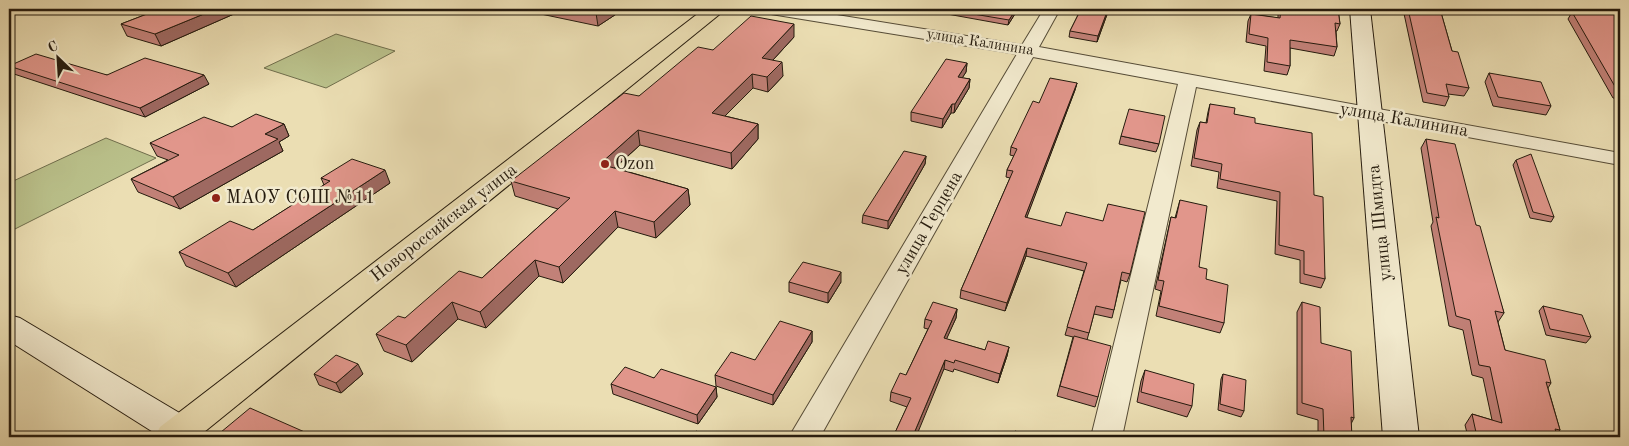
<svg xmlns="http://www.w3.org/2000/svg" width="1629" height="446" viewBox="0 0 1629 446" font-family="'Old Standard TT',serif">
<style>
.green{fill:#bac18b;stroke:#706e4c}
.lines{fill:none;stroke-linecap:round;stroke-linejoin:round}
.street-casing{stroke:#564c37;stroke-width:2}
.secondary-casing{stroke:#251b0e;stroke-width:2}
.primary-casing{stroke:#251b0e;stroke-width:2}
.street{fill:#f2eace;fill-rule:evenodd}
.secondary{fill:#f2eace;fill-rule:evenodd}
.primary{fill:#ebdeb3;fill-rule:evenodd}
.wall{fill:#c28178;stroke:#251b0e}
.shaded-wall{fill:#9e6961;stroke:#251b0e}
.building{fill:#e1968b;stroke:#251b0e}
.poi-dot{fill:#8f2418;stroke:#f2eace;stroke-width:2}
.labels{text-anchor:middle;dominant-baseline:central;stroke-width:5;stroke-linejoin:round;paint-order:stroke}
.far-street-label{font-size:15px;fill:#251b0e;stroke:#f2eace}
.street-label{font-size:18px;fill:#251b0e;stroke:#f2eace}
.poi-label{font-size:18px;fill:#251b0e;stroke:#f2eace;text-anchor:start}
</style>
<rect width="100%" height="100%" fill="#ebdeb3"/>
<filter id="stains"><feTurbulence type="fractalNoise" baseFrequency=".004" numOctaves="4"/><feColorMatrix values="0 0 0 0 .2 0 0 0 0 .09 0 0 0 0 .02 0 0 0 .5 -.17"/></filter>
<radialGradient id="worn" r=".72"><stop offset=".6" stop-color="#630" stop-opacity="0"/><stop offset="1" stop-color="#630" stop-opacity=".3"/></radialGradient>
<g class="green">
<polygon points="336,34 395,51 326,88 264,68"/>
<polygon points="106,138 156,158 13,230 9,228 9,183"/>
</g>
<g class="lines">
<g class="street-casing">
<polygon id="street" points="763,9 800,9 1022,45 1044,9 1060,9 1039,47 1620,153 1620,165 1196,87 1122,437 1091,437 1178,84 1033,57 820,437 789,437 1017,54 771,14 765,12"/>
</g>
<g class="secondary-casing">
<g id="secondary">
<polygon points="1350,9 1370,9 1419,437 1383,437"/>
<polygon points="9,315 20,318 193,421 198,431 195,437 161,437 9,341"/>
</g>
</g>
<g class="primary-casing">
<polygon id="primary" points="704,9 726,9 198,437 155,437 160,427"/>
</g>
<use href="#street" class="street"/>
<use href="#secondary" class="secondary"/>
<use href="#primary" class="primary"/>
</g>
<g class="wall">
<polygon points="160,9 242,9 243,10 161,46 127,36 121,24"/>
<polygon points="517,9 624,9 598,26"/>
<polygon points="925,9 1018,9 1008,25 925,10"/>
<polygon points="1081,9 1109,9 1097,42 1069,37 1070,31"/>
<polygon points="1278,9 1338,9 1340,24 1337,31 1336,31 1337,47 1334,56 1290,48 1290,66 1287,75 1264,71 1266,46 1246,42 1248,21 1251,14 1278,18"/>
<polygon points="1403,9 1440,9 1452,51 1469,88 1464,96 1448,94 1449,97 1445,106 1423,102"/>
<polygon points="1577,9 1620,9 1620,99 1613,98 1568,19 1572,12 1580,13"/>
<polygon points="794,37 773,60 783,76 768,92 753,88 725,116 758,124 758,139 732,169 640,145 615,168 688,189 690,205 656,238 618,227 563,283 539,276 486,328 458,319 412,362 384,351 376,334 405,318 482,278 558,209 515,196 511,181 639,96 713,50"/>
<polygon points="967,63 966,72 962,78 970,79 969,88 954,113 951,113 942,128 911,121 911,112"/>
<polygon points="9,65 107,75 209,84 145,117 14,74"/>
<polygon points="1489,73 1551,106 1546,115 1493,106 1485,82"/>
<polygon points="1077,83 1075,90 1026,218 1130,274 1127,282 1121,280 1112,318 1094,314 1087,340 1098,397 1095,407 1057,396 1073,337 1065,335 1084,271 1026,256 1005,311 960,298 961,290 1010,178 1006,177 1007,170 1014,156 1010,155 1011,147 1039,103"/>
<polygon points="1210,104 1255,123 1314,195 1325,279 1321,288 1300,283 1300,260 1275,254 1277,201 1217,188 1219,172 1191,166 1197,130 1200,122 1206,123 1208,112"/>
<polygon points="284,124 289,136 279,142 283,151 180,209 138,192 131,179 168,160 157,156 150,143 232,127"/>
<polygon points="1121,136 1159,144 1156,152 1119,144"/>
<polygon points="1426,139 1476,225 1504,313 1498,322 1505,350 1551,383 1548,388 1560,430 1557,434 1558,437 1468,437 1465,425 1472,414 1492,420 1483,378 1472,375 1463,330 1449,326 1431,226 1433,222 1421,148"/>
<polygon points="926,156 925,164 888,229 862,223 863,215"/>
<polygon points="1516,160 1554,217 1551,222 1530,218 1513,165"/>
<polygon points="321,178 390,183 236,287 186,266 179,252 253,230 324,185"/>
<polygon points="1620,195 1620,203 1618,198"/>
<polygon points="1180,200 1199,267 1206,279 1224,323 1220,333 1156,316 1161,291 1155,289 1171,217 1175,218"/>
<polygon points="789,282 841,282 828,303 789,292"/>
<polygon points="1302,302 1321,343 1354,418 1351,424 1352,437 1318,437 1318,420 1297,414 1297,312"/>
<polygon points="1543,306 1591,337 1586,343 1546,335 1539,311"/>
<polygon points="957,309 956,318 946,339 985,350 1009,347 1007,356 998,383 954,369 953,372 944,369 893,437 907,407 890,401 891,392 906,375 928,329 924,328 925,319"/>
<polygon points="812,331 812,342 773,405 716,386 715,375 755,360"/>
<polygon points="1145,370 1192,406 1187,417 1137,402 1141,381"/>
<polygon points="314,374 363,374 341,393 319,385"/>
<polygon points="1223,374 1244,411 1241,417 1218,410 1221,379"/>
<polygon points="654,378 716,387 717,397 698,424 613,394 611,384"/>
</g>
<g class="shaded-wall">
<polygon points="216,9 242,9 243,10 161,46 155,34"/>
<polygon points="603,9 624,9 598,26 596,13"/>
<polygon points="1016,9 1018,9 1008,25 1009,20"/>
<polygon points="1108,9 1109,9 1097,42 1098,36"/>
<polygon points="794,24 794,37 762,72 762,58"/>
<polygon points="782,62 783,76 768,92 767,77"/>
<polygon points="967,63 966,72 957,86 958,77"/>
<polygon points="752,74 753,88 713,128 712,113"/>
<polygon points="204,75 209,84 145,117 140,108"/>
<polygon points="970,79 969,88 954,113 955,104"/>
<polygon points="1077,83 1075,90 1024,225 1025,217"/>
<polygon points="952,104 951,113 942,128 943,119"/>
<polygon points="284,124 289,136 279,142 283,151 180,209 173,197 265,134"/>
<polygon points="758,124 758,139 732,169 731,153"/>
<polygon points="638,130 640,145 602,179 600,164"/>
<polygon points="926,156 925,164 888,229 888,221"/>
<polygon points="385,170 390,183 236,287 228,273"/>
<polygon points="688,189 690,205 656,238 654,222"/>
<polygon points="615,211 618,227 563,283 559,267"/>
<polygon points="1027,248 1026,256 1005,311 1007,303"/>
<polygon points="535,260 539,276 486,328 480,312"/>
<polygon points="841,272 841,282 828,303 828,293"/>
<polygon points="452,302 458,319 412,362 406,345"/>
<polygon points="957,309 956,318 943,347 944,338"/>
<polygon points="812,331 812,342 773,405 773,395"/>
<polygon points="1009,347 1007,356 998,383 1000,374"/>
<polygon points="945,360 944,369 916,437 915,431"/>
<polygon points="358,364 363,374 341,393 336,383"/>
<polygon points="716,387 717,397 698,424 697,415"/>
</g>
<g class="building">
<polygon points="160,9 216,9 155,34 121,24"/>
<polygon points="576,9 603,9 596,13"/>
<polygon points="944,9 1016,9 1009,20"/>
<polygon points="1081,9 1108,9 1098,36 1070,31"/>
<polygon points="1281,9 1338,9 1340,24 1335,23 1337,47 1290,40 1290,66 1267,62 1268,38 1249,34 1251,14 1280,18"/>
<polygon points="1408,9 1440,9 1452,51 1458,52 1469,88 1446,84 1449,97 1427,93"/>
<polygon points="1586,9 1620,9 1620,91 1617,90 1572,12 1589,14"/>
<polygon points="751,16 794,24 762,58 782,62 767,77 752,74 712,113 758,124 731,153 638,130 600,164 688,189 654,222 615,211 559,267 535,260 480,312 452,302 406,345 376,334 398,316 405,318 459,271 482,278 570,198 511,181 624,93 639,96 698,47 713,50"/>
<polygon points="36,54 107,75 145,58 204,75 140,108 9,66"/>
<polygon points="946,59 967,63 958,77 970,79 955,104 952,104 943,119 911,112"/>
<polygon points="1489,73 1541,82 1551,106 1498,97"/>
<polygon points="1050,78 1077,83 1025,217 1061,226 1066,212 1103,221 1108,204 1145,212 1130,274 1122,272 1114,310 1096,306 1089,333 1067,327 1087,263 1027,248 1007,303 961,290 1013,171 1007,170 1017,149 1011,147 1033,101 1039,103"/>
<polygon points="1210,104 1235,108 1234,114 1255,118 1255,123 1312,133 1314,195 1323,197 1325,279 1304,274 1304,251 1279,245 1280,192 1220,179 1222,164 1194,158 1200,122 1207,123"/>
<polygon points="1129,109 1165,116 1159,144 1121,136"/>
<polygon points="256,114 284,124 265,134 278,139 173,197 131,179 179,155 150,143 204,117 232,127"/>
<polygon points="1426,139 1455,144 1476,225 1480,226 1504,313 1495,311 1505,350 1545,360 1551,383 1546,382 1560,430 1555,429 1558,437 1477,437 1472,414 1502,423 1490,367 1479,365 1470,320 1456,316 1436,217 1439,218"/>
<polygon points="904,151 926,156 888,221 863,215"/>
<polygon points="1531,154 1554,217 1533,212 1516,160"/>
<polygon points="352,159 385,170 228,273 179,252 230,221 253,230 330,181 321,178"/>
<polygon points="1180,200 1207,206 1199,267 1207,269 1206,279 1228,285 1224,323 1159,306 1164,281 1158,280 1171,217 1176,218"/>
<polygon points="803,262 841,272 828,293 789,282"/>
<polygon points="933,302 957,309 944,338 985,350 988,341 1009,347 1000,374 955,360 954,363 945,360 915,431 929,436 929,437 893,437 911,398 891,392 900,373 906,375 932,321 925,319"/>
<polygon points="1302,302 1320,307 1321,343 1351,351 1354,418 1351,417 1352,437 1324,437 1323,409 1302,403"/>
<polygon points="1543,306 1582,315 1591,337 1550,329"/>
<polygon points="780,321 812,331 773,395 715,375 731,352 755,360"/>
<polygon points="1074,336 1111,346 1098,397 1060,386"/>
<polygon points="336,355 358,364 336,383 314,374"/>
<polygon points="625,367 654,378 661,369 716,387 697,415 611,384"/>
<polygon points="1145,370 1194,384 1192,406 1141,392"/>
<polygon points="1223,374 1246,380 1244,411 1220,404"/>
<polygon points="250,408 316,437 215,437"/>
<polygon points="696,431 714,437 691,437"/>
<polygon points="1015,431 1034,437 1013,437"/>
</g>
<g class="poi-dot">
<circle cx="605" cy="164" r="5"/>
<circle cx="216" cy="198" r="5"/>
</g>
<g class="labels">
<g class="far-street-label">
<text transform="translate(980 43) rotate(9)">улица Калинина</text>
</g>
<g class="street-label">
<text transform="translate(1404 120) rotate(10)">улица Калинина</text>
<text transform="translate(444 223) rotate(-38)">Новороссийская улица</text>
<text transform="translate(929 223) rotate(-60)">улица Герцена</text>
<text transform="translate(1380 223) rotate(-96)">улица Шмидта</text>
</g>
<g class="poi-label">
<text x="615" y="164">Ozon</text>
<text x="226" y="198">МАОУ СОШ №11</text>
</g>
</g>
<rect width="1629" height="446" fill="none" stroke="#ebdeb3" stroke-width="30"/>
<rect x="10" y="10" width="1609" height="426" fill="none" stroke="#251b0e" stroke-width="2.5"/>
<rect x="15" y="15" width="1599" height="416" fill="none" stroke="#251b0e"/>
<g transform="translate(58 58) rotate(335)" stroke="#f2eace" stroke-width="4" paint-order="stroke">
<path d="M0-4L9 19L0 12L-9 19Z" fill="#251b0e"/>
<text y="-8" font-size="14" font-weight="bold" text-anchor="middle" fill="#251b0e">С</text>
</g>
<rect width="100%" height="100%" filter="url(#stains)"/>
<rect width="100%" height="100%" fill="url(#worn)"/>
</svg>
